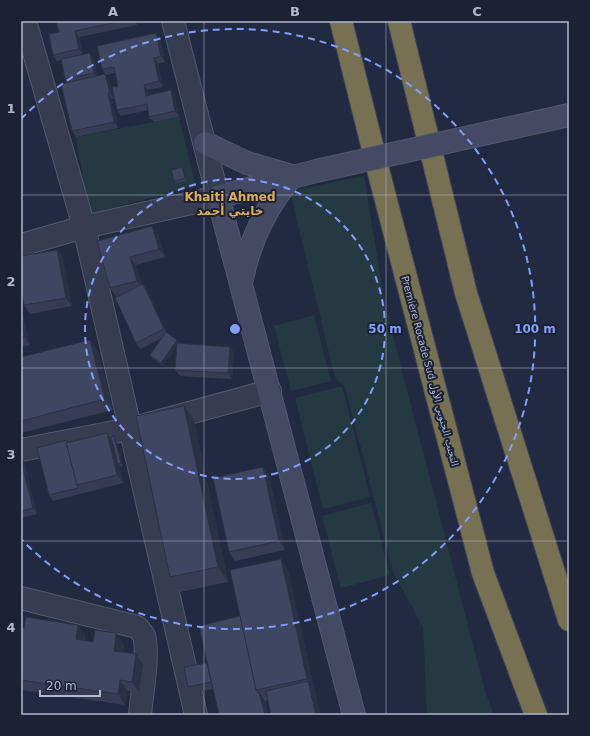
<svg xmlns="http://www.w3.org/2000/svg" width="590" height="736" viewBox="0 0 590 736" font-family="'DejaVu Sans','Noto Sans Arabic',sans-serif">
<style>
.green{fill:#243942}
.lines{fill:none;stroke-linecap:round;stroke-linejoin:round}
.minor-casing{stroke:#51586c;stroke-width:24}
.secondary-casing{stroke:#51586c;stroke-width:24}
.motorway-casing{stroke:#3e4559;stroke-width:24}
.minor{stroke:#363d51;stroke-width:22}
.secondary{stroke:#444a64;stroke-width:22}
.motorway{stroke:#787053;stroke-width:22}
.secondary-bridge-casing{stroke:#51586c;stroke-width:24;stroke-linecap:butt}
.secondary-bridge{stroke:#444a64;stroke-width:22}
.wall{fill:#353c54}
.shaded-wall{fill:#2b3145}
.building{fill:#3e4662;stroke:#2b3145}
.grid{fill:none;stroke:#b3b8cc;stroke-width:1;stroke-opacity:0.55}
.ring{fill:none;stroke:#849eff;stroke-width:2;stroke-dasharray:7 5}
.labels{text-anchor:middle;dominant-baseline:central;stroke-width:4;stroke-linejoin:round;paint-order:stroke}
.street-label{font-size:10px;fill:#b3b8cc;stroke:#1b2236}
.quarter-label{font-size:12px;font-weight:bold;fill:#e0ac59;stroke:#1b2236}
.centre{fill:#849eff;stroke:#1b2236;stroke-width:2}
.ring-label{font-size:12px;text-anchor:middle;font-weight:bold;fill:#849eff;stroke:#1b2236;stroke-width:4;stroke-linejoin:round;paint-order:stroke}
.neatline{fill:none;stroke:#b3b8cc;stroke-width:1.5}
.grid-label{font-size:13px;text-anchor:middle;font-weight:bold;fill:#b3b8cc}
</style>
<rect width="100%" height="100%" fill="#222a41"/>
<g class="green">
<polygon points="179,117 196,186 89,214 76,137"/>
<polygon points="364,176 385,305 485,691 494,715 427,715 423,627 393,572 345,387 335,378 290,191"/>
<polygon points="314,315 331,381 291,391 274,326"/>
<polygon points="342,386 370,497 323,509 295,398"/>
<polygon points="371,503 390,575 341,588 322,516"/>
</g>
<g class="lines">
<g class="minor-casing">
<g id="minor">
<polyline points="25,21 84,227 196,715"/>
<polyline points="21,245 84,227 218,197 173,21"/>
<polyline points="21,450 130,429 270,391"/>
<path d="M21,598L137,627C140,631 145,634 145,640C148,661 142,693 140,715"/>
</g>
</g>
<g class="secondary-casing">
<g id="secondary">
<path d="M205,143L247,163L292,176C266,207 250,239 242,279"/>
<polyline points="316,171 218,197 354,715"/>
</g>
</g>
<g class="motorway-casing">
<g id="motorway">
<polyline points="341,21 381,181 483,573 536,715"/>
<polyline points="399,21 466,293 569,620"/>
</g>
</g>
<use href="#minor" class="minor"/>
<use href="#secondary" class="secondary"/>
<use href="#motorway" class="motorway"/>
<g class="secondary-bridge-casing">
<polyline id="secondary-bridge" points="316,171 569,115"/>
</g>
<use href="#secondary-bridge" class="secondary-bridge"/>
</g>
<g class="wall">
<polygon points="56,21 136,21 137,25 79,37 83,54 94,59 98,76 105,74 109,80 114,99 112,99 118,128 76,137 72,131 67,82 65,79 61,60 57,61 53,55 59,32"/>
<polygon points="156,33 160,39 165,62 158,64 163,87 148,90 149,95 171,90 175,96 179,117 154,122 149,117 148,110 121,116 117,110 118,86 115,73 106,75 102,69"/>
<polygon points="182,167 185,170 187,181 176,184 174,181"/>
<polygon points="158,234 165,257 136,265 142,285 147,290 167,333 180,343 234,352 232,379 180,376 175,370 177,346 163,366 152,358 150,355 162,338 140,349 136,343 118,296 116,297 110,288 97,241"/>
<polygon points="57,250 63,258 72,306 30,314 24,305"/>
<polygon points="21,308 30,345 21,347"/>
<polygon points="90,340 98,351 113,410 21,433 21,357"/>
<polygon points="194,420 228,582 180,592 170,577"/>
<polygon points="114,436 116,440 123,466 120,467 119,465 123,483 53,501 49,495 68,443 112,440"/>
<polygon points="21,455 23,458 37,514 21,518"/>
<polygon points="269,475 285,550 235,561 229,552"/>
<polygon points="288,570 320,715 271,715 268,700 265,701 213,689 192,693 188,687 207,663 240,616"/>
<polygon points="78,625 85,635 85,641 93,642 124,644 123,652 136,654 143,665 139,692 127,691 125,705 21,690 21,628 24,628"/>
</g>
<g class="shaded-wall">
<polygon points="75,31 79,37 83,55 79,49"/>
<polygon points="156,33 160,39 165,62 161,56"/>
<polygon points="90,53 94,59 99,79 94,73"/>
<polygon points="154,58 158,64 163,87 159,81"/>
<polygon points="105,74 109,80 114,99 110,93"/>
<polygon points="144,85 148,90 150,102 146,96"/>
<polygon points="171,90 175,96 179,117 175,111"/>
<polygon points="108,93 112,99 118,128 114,122"/>
<polygon points="182,167 185,170 187,181 185,178"/>
<polygon points="152,226 158,234 165,257 159,249"/>
<polygon points="57,250 63,258 72,306 66,298"/>
<polygon points="130,257 136,265 143,289 137,281"/>
<polygon points="143,284 147,290 168,335 164,329"/>
<polygon points="21,308 30,345 24,337 21,323"/>
<polygon points="90,340 98,351 113,410 105,399"/>
<polygon points="177,340 180,343 163,366 161,363"/>
<polygon points="230,347 234,352 232,379 228,373"/>
<polygon points="184,406 194,420 228,582 218,567"/>
<polygon points="107,433 113,442 118,464 119,465 123,483 117,475"/>
<polygon points="114,436 116,440 123,466 121,463"/>
<polygon points="21,455 23,458 37,514 33,508 21,461"/>
<polygon points="263,467 269,475 285,550 279,541"/>
<polygon points="21,556 23,565 21,562"/>
<polygon points="281,559 288,570 320,715 316,715 308,681 307,679"/>
<polygon points="78,625 85,635 83,650 76,639"/>
<polygon points="116,633 124,644 121,661 114,651"/>
<polygon points="136,654 143,665 139,692 132,682"/>
<polygon points="120,680 127,691 125,705 118,694"/>
<polygon points="259,692 265,701 269,715 265,715"/>
</g>
<g class="building">
<polygon points="56,21 122,21 75,31 79,49 53,55 49,34 59,32"/>
<polygon points="156,33 161,56 154,58 159,81 144,85 146,96 171,90 175,111 149,117 147,104 117,110 112,87 118,86 114,67 102,69 97,46"/>
<polygon points="90,53 94,73 65,79 61,59"/>
<polygon points="105,74 110,93 108,93 114,122 72,131 61,84"/>
<polygon points="182,167 185,178 174,181 171,170"/>
<polygon points="152,226 159,249 130,257 137,281 110,288 97,241"/>
<polygon points="57,250 66,298 24,305 21,287 21,256"/>
<polygon points="143,284 164,329 136,343 115,298"/>
<polygon points="21,323 24,337 21,337"/>
<polygon points="166,332 177,340 161,363 150,355"/>
<polygon points="90,340 105,399 21,421 21,357"/>
<polygon points="177,343 230,347 228,373 175,370"/>
<polygon points="184,406 218,567 170,577 136,416"/>
<polygon points="107,433 117,475 77,485 66,443"/>
<polygon points="114,436 121,463 118,464 111,437"/>
<polygon points="67,440 67,443 66,443 77,485 78,488 49,495 37,448"/>
<polygon points="21,461 33,508 21,511"/>
<polygon points="263,467 279,541 229,552 213,478"/>
<polygon points="281,559 307,679 256,690 230,570"/>
<polygon points="240,616 256,690 258,693 259,692 265,715 219,715 199,626"/>
<polygon points="26,617 78,625 76,639 93,642 95,630 116,633 114,651 136,654 132,682 120,680 118,694 21,680 21,628 24,628"/>
<polygon points="207,663 211,682 188,687 184,667"/>
<polygon points="308,681 316,715 271,715 266,691"/>
</g>
<path class="grid" d="M204,21V715M386,21V715M21,195H569M21,368H569M21,541H569"/>
<g class="ring">
<circle cx="235" cy="329" r="150"/>
<path d="M21 119A300 300 0 1 1 21 539"/>
</g>
<g class="labels">
<g class="street-label">
<text transform="translate(430 371) rotate(75)">Première Rocade Sud التجنب الجنوبي الأول</text>
</g>
<g class="quarter-label">
<text x="230" y="197">Khaiti Ahmed<tspan x="230" dy="14">خايتي أحمد</tspan></text>
</g>
</g>
<circle cx="235" cy="329" r="6" class="centre"/>
<g class="ring-label">
<text x="385" y="333">50 m</text>
<text x="535" y="333">100 m</text>
</g>
<rect width="590" height="736" fill="none" stroke="#1b2236" stroke-width="44"/>
<path d="M40 690v6h60v-6" fill="none" stroke="#b3b8cc" stroke-width="2"/>
<text x="46" y="690" font-size="12" fill="#b3b8cc" stroke="#1b2236" stroke-width="3" paint-order="stroke">20 m</text>
<rect x="22" y="22" width="546" height="692" class="neatline"/>
<g class="grid-label">
<text x="113" y="16">A</text>
<text x="295" y="16">B</text>
<text x="477" y="16">C</text>
<text x="11" y="113">1</text>
<text x="11" y="286">2</text>
<text x="11" y="459">3</text>
<text x="11" y="632">4</text>
</g>
</svg>
